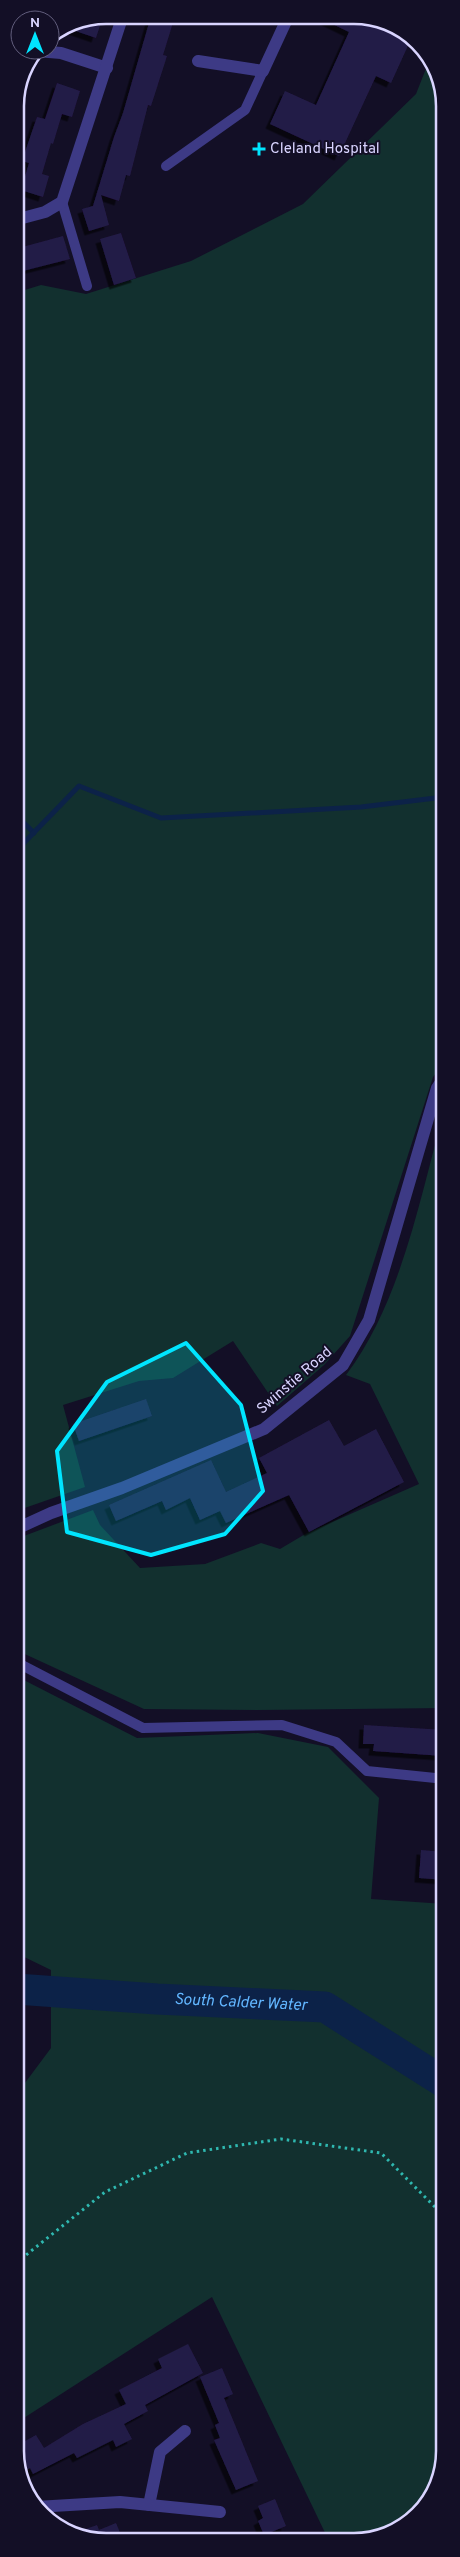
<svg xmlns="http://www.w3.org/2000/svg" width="460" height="2557" viewBox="0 0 460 2557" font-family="Overpass,sans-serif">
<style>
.green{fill:#12302f}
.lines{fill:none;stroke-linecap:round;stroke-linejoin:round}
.stream{stroke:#0c2248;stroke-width:5}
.river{stroke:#0c2248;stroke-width:31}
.building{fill:#241b47;filter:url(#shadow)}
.path{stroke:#2fb8b0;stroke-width:3;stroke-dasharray:2.5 4;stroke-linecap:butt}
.service{stroke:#3d3a85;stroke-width:10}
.minor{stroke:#3d3a85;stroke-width:12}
.tertiary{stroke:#3d3a85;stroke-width:12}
.marked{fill:#00e5ff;fill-opacity:0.2;stroke:#00e5ff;stroke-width:4;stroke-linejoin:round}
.poi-dot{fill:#00e5ff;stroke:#130f26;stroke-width:2}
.labels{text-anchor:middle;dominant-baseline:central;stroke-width:4;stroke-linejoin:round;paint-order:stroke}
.poi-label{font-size:15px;fill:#d9d4ff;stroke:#130f26;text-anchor:start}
.street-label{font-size:15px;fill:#d9d4ff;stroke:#130f26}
.water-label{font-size:16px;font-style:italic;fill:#62b6ff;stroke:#130f26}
.rim{fill:none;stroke:#d9d4ff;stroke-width:2.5}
</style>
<defs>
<filter id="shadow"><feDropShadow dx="-4.5" dy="4.5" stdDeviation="0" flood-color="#0009"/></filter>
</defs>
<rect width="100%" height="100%" fill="#130f26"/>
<g class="green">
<polygon points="429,61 444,95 445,1062 433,1077 350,1336 324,1365 277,1406 233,1341 173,1378 139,1381 63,1405 85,1487 16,1511 15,293 41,285 86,294 191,261 303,204 416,94"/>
<path d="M445,1108V1708L258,1710L144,1709L16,1650V1539L93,1510L100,1525L140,1568L205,1564L261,1543L280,1549L307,1533L419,1484L370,1384L346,1375C402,1301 420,1196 445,1108Z"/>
<polygon points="16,1676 137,1738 258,1733 328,1747 379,1798 371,1899 445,1904 445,2451 422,2511 365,2541 329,2541 212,2297 16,2423 16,2095 51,2048 51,1970 16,1953"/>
</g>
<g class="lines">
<g class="stream">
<polyline points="15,814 34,833"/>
<polyline points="15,852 79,786 161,818 361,807 444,797"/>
</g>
<path class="river" id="s1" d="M16,1989L157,1999L325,2007L445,2083"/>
</g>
<g class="building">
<polygon points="103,16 96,38 64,27 72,22"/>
<polygon points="151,16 175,16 163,55 167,56 151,106 148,105 130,176 126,175 119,201 101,195 109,225 89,231 82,209 93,206 114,137 123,113"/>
<polygon points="318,17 377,18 411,39 391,83 376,76 339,156 270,124 285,91 316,105 349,32"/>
<polygon points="57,83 80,91 72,117 62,114 53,144 51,143 42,174 49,176 43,197 21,190 29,163 22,161 37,117 45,119"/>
<polygon points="121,233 136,278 114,285 100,239"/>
<polygon points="63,236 70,259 15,273 15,249"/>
<polygon points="146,1399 152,1416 79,1441 73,1424"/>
<polygon points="329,1420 344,1446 376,1429 404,1482 309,1532 289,1495 226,1523 220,1511 200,1520 190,1498 166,1510 162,1501 116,1521 109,1505 211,1460 226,1492 267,1473 259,1458"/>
<polygon points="364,1725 445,1730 443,1756 373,1751 374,1744 363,1744"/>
<polygon points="421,1850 445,1852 445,1880 419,1878"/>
<polygon points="188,2344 203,2373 145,2405 148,2411 124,2424 132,2439 116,2447 113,2440 77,2458 74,2453 33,2474 30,2468 21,2473 16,2462 16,2446 36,2435 44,2448 83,2424 126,2404 119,2390 162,2368 158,2359"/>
<polygon points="222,2368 233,2394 224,2398 258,2481 236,2490 214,2440 220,2438 215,2425 219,2423 200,2377"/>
<polygon points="275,2499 286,2526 264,2535 258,2521 263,2518 258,2506"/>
<polygon points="116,2523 123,2540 88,2540 75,2533 97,2525 99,2530"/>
</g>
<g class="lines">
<polyline class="path" points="16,2263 105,2192 187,2153 281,2139 381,2153 445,2217"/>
<g class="service">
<polyline points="166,166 245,110 263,71"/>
<polyline points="62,202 87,286"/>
<polyline points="16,1662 143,1728 282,1725 336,1742 367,1771 445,1779"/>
</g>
<g class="minor">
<polyline points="37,51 61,53 107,68"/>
<polyline points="198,61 263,71 288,17"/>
<polyline points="15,220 45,212 62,202 123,15"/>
<polyline points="149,2505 160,2452 185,2431"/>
<polyline points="36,2507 120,2502 220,2512"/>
</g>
<polyline class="tertiary" points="16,1529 51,1513 122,1488 264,1429 343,1365 369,1320 437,1088 445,1076"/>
</g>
<path class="marked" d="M186,1343L241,1405L263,1491L225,1534L151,1555L67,1532L57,1451L107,1382Z"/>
<path class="poi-dot" d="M256.5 141.5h5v5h5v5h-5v5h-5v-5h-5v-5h5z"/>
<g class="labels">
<g class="poi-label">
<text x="270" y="149">Cleland Hospital</text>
</g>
<g class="street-label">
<text transform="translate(295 1381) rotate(-41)">Swinstie Road</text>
</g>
<g class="water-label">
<text stroke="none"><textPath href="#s1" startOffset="225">South Calder Water</textPath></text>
</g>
</g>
<path d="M0 0H460V2557H0ZM106 24H354A82 82 0 0 1 436 106V2451A82 82 0 0 1 354 2533H106A82 82 0 0 1 24 2451V106A82 82 0 0 1 106 24Z" fill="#130f26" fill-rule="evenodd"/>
<path class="rim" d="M106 24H354A82 82 0 0 1 436 106V2451A82 82 0 0 1 354 2533H106A82 82 0 0 1 24 2451V106A82 82 0 0 1 106 24Z"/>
<g transform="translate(35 35)"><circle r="24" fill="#130f26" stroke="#625e7d"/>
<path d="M0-4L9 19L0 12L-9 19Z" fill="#00e5ff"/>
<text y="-8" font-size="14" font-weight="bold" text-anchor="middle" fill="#d9d4ff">N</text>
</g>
</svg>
